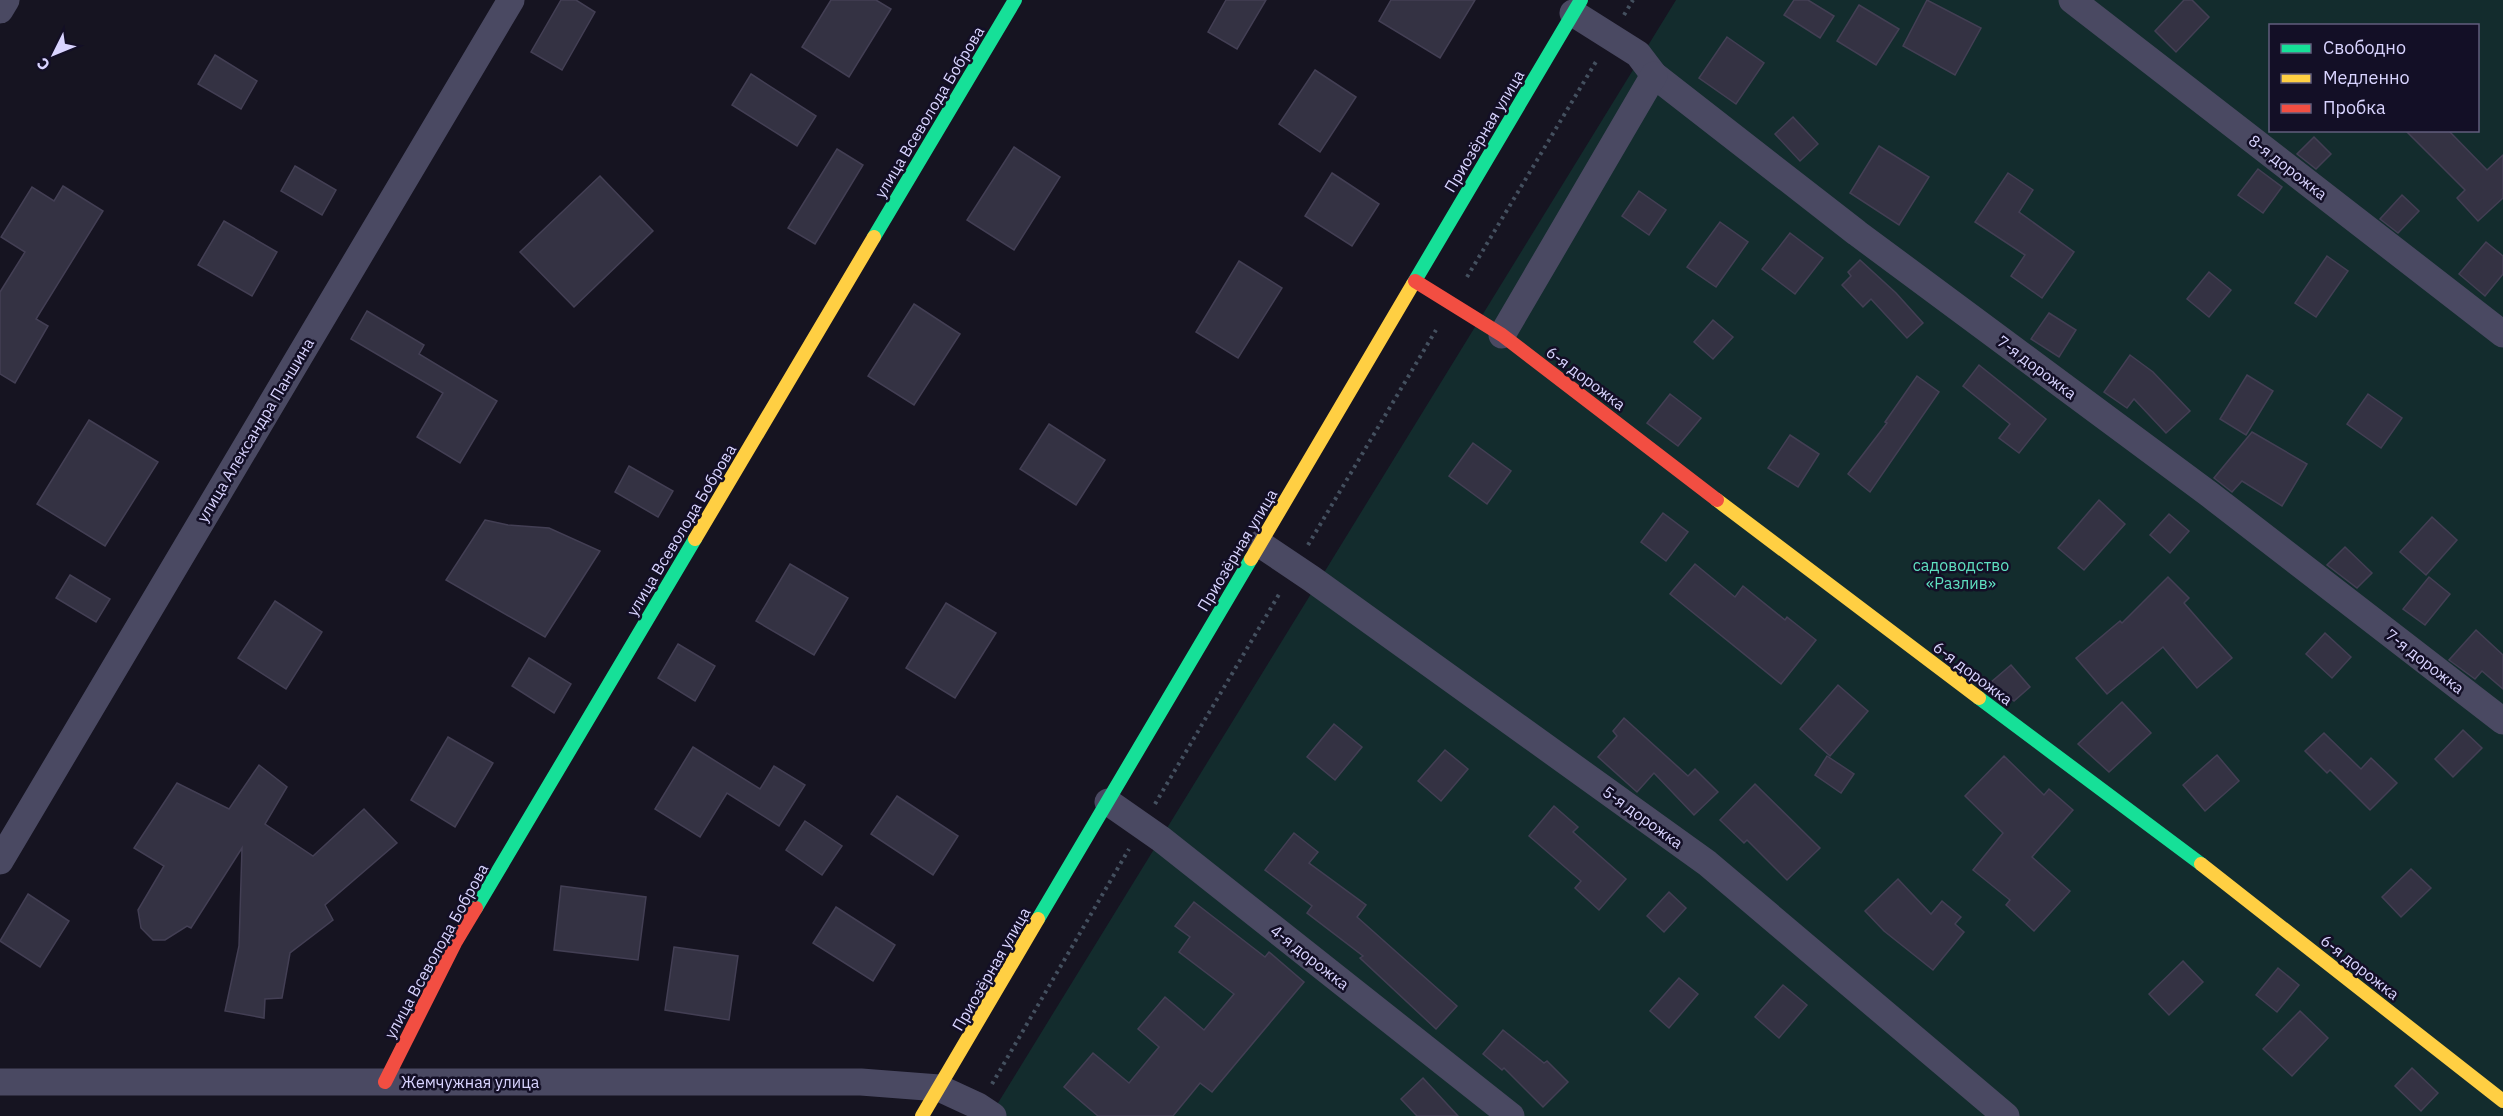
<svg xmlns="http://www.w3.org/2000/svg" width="2503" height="1116" viewBox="0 0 2503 1116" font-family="'IBM Plex Sans',sans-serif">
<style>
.green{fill:#132c2d;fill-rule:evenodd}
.building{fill:#343243;stroke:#433f54;stroke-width:1.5}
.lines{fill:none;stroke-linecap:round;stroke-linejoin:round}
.path{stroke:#44505f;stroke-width:4;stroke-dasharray:3 4.5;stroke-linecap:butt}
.street{stroke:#4a4962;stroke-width:27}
.fast{stroke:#16e098;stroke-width:14}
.slow{stroke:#ffcf43;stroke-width:14}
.jam{stroke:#f24e42;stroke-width:14}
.labels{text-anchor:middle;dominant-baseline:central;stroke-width:5;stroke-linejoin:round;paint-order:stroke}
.street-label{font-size:16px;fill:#d9d4ff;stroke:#130f26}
.park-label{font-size:16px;fill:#5fe0c0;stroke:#130f26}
</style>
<rect width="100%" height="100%" fill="#161421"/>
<path class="green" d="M1676,0H2503V1116H990ZM2270,26H2478V130H2270Z"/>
<g class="building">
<polygon points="561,0 576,0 595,12 562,70 531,52"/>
<polygon points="831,0 876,0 891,9 849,77 802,47"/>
<polygon points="1226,0 1266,0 1237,49 1208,32"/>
<polygon points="1391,0 1475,0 1440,58 1379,21"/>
<polygon points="1794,0 1808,0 1834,16 1820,38 1784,15"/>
<polygon points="1927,0 1981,28 1955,75 1903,46"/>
<polygon points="2184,0 2192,0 2209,17 2176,52 2155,31"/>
<polygon points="1859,5 1899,29 1876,65 1837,41"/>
<polygon points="1727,37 1764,63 1736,104 1699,78"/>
<polygon points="215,55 257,81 241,109 198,84"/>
<polygon points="1315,70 1356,97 1320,152 1279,124"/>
<polygon points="751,74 816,116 797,146 732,105"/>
<polygon points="1793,117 1818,144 1800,161 1775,134"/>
<polygon points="2405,130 2448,130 2487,170 2503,155 2503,198 2478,221 2457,198 2465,190"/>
<polygon points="2314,137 2331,154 2316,169 2297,154"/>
<polygon points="1879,146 1929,177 1899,225 1850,193"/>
<polygon points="1014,147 1060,177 1014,250 967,220"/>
<polygon points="837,149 863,165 815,244 788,228"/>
<polygon points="295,166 336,190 322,215 281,191"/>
<polygon points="2258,169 2282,187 2263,213 2238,195"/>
<polygon points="1332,173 1379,204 1352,246 1305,216"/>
<polygon points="2008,173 2033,190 2019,212 2074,252 2042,298 2011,276 2025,255 1975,222"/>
<polygon points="600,176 653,231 574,307 520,252"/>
<polygon points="63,186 103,211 36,319 48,326 15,383 0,374 0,292 25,252 1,237 32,187 54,201"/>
<polygon points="1639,191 1666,210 1649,235 1622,216"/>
<polygon points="2402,195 2419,211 2398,233 2380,219"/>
<polygon points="224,221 277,252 252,296 198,265"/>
<polygon points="1720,222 1748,242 1716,287 1687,267"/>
<polygon points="1790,233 1823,258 1795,294 1762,269"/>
<polygon points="2486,242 2503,256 2503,274 2485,296 2459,274"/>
<polygon points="2327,256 2348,271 2316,317 2295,303"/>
<polygon points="1860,260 1896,293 1923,323 1907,338 1871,299 1863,307 1842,285 1851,276 1848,272"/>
<polygon points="1239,261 1282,288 1238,358 1196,332"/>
<polygon points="2209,272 2231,290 2209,317 2187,299"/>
<polygon points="914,304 960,334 914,405 868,376"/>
<polygon points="367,311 424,345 419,354 497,401 460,463 417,437 443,393 351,339"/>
<polygon points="2049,313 2076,330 2059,357 2031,339"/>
<polygon points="1713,320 1733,337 1713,359 1694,342"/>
<polygon points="2130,355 2153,372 2190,411 2166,433 2134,399 2127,408 2104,392"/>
<polygon points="1979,365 2046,419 2019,453 1999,438 2010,424 1963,386"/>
<polygon points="2247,375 2273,391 2246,435 2220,419"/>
<polygon points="1917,376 1939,392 1870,492 1848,474 1887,423 1885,422"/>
<polygon points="1670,394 1701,418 1678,446 1647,423"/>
<polygon points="2368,394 2402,418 2381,448 2347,424"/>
<polygon points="89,420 158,462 105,546 37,504"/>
<polygon points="1049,424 1105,460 1076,505 1020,469"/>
<polygon points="2252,432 2307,464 2282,506 2242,481 2232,492 2214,478"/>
<polygon points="1790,435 1819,454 1798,487 1768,468"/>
<polygon points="1473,443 1511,471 1487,504 1449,476"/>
<polygon points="629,466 673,491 658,517 615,492"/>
<polygon points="2099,500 2125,524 2084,570 2058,548"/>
<polygon points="1663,513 1688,532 1666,561 1641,542"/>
<polygon points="2169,514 2189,531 2170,553 2150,535"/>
<polygon points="2432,517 2457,540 2426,575 2400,552"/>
<polygon points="485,520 508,525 549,528 600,551 545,637 446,580"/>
<polygon points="2345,547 2372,573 2357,588 2327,565"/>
<polygon points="790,564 848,598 814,655 756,621"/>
<polygon points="1695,564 1735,597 1743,586 1785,620 1787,617 1816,640 1781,684 1670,594"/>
<polygon points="70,575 110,599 96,622 56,598"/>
<polygon points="2168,577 2189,598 2184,603 2232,658 2197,688 2163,647 2107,694 2076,658 2120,621 2122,623"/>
<polygon points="2429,577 2450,594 2425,625 2403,609"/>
<polygon points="275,601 322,632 286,689 238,658"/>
<polygon points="946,603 996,633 955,698 906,668"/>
<polygon points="2476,630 2503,655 2503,689 2482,671 2475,679 2449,660"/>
<polygon points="2325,633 2351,657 2332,678 2306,654"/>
<polygon points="678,644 715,666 695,701 658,678"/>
<polygon points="529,658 571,684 554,713 512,686"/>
<polygon points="2011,665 2030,687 2014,701 1990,683"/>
<polygon points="1838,685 1868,711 1830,756 1800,729"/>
<polygon points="2122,702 2151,733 2109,772 2078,744"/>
<polygon points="1624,718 1688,776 1695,769 1718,792 1694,815 1654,773 1637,792 1598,757 1617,736 1613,731"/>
<polygon points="1334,724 1362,747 1335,780 1307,757"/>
<polygon points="2463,730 2482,748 2453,777 2435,759"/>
<polygon points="2324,733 2361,769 2371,758 2397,783 2370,810 2330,770 2327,773 2305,751"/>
<polygon points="448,737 493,763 455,827 411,800"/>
<polygon points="693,747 760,789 774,766 805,785 779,826 727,793 700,837 655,809"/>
<polygon points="1445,750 1468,769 1441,801 1418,781"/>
<polygon points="2217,755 2239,781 2205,811 2183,785"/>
<polygon points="1827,756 1854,774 1841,793 1815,775"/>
<polygon points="2004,756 2044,795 2049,789 2073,810 2032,857 2070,891 2034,931 2006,905 2010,900 1973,870 2003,833 1965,796"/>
<polygon points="259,765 287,787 265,824 313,856 364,809 397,843 325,905 333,920 290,953 282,998 265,999 264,1018 225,1011 239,946 242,848 191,928 187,926 165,940 153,940 141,928 138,910 164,866 134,848 177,783 229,809"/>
<polygon points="1755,784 1820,848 1787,880 1747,840 1744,843 1720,820"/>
<polygon points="897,796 958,836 933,875 871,834"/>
<polygon points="1554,806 1578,827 1573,832 1626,879 1599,910 1575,888 1581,881 1529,836"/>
<polygon points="805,821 842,846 822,875 786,850"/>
<polygon points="1294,833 1318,852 1309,863 1366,905 1357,917 1457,1006 1436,1029 1360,958 1363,956 1307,913 1312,906 1265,870"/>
<polygon points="2411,869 2431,888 2401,917 2382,897"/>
<polygon points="1898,879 1931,914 1942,901 1961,917 1955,924 1964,932 1933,970 1884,931 1865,911"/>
<polygon points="561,886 646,897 638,960 554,950"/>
<polygon points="1669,892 1686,908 1664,932 1647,916"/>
<polygon points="28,894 69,921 40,967 0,941"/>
<polygon points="1194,902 1265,957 1269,952 1304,982 1212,1092 1200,1083 1173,1116 1098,1116 1064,1087 1093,1053 1129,1083 1159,1047 1138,1029 1165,997 1204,1030 1234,994 1179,952 1190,937 1175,926"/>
<polygon points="836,907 895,945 873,981 813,943"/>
<polygon points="674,947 738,956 729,1020 665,1010"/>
<polygon points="2183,961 2203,982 2169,1015 2149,994"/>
<polygon points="2278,968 2299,985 2277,1012 2256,995"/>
<polygon points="1679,978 1698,994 1669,1028 1650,1011"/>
<polygon points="1783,985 1807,1005 1779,1038 1755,1017"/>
<polygon points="2300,1011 2328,1038 2292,1076 2263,1049"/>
<polygon points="1503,1030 1544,1063 1547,1061 1568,1082 1543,1107 1504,1068 1502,1070 1483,1054"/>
<polygon points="2412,1068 2438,1093 2421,1111 2395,1086"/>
<polygon points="1423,1078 1458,1116 1417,1116 1401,1099"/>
</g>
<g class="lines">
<g class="path">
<polyline points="1624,15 1633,0"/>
<polyline points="1467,277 1597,60"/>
<polyline points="1308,545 1436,330"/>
<polyline points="1155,804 1281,591"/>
<polyline points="992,1084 1129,849"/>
</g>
<g class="street">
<polyline points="2072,0 2503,334"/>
<polyline points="0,10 6,0"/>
<polyline points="1573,13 1638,54 1654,75 1857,233 2209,494 2503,721"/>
<polyline points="1502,335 1654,75"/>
<polyline points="1260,544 1312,579 1707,863 2006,1116"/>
<polyline points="1108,802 1161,839 1511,1116"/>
<polyline points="0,861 511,0"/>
<polyline points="0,1082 861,1082 939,1088 978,1106 993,1116"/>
</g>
<g class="fast">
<polyline points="874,237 1015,0"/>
<polyline points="1413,284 1581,0"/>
<polyline points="1979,698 2201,864"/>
<polyline points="476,908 695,539"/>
<polyline points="1038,919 1251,559"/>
</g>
<g class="slow">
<polyline points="1717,500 1979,698"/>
<polyline points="695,539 874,237"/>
<polyline points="1251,559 1413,284"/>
<polyline points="2201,864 2503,1101"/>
<polyline points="922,1116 1038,919"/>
</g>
<g class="jam">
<polyline points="1415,281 1502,335 1717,500"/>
<polyline points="385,1082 455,943 476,908"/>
</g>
</g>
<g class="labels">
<g class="street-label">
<text transform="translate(929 112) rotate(-59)">улица Всеволода Боброва</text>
<text transform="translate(1484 131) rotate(-59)">Приозёрная улица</text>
<text transform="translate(2288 167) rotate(38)">8-я дорожка</text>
<text transform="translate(2037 367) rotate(37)">7-я дорожка</text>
<text transform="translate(1586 378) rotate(37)">6-я дорожка</text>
<text transform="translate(255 430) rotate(-59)">улица Александра Паншина</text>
<text transform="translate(681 530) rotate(-59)">улица Всеволода Боброва</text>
<text transform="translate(1237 550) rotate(-59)">Приозёрная улица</text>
<text transform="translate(2425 661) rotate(38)">7-я дорожка</text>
<text transform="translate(1973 673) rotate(37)">6-я дорожка</text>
<text transform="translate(1643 817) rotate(36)">5-я дорожка</text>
<text transform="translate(436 951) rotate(-61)">улица Всеволода Боброва</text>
<text transform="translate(1310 957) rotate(38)">4-я дорожка</text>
<text transform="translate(2360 967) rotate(38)">6-я дорожка</text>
<text transform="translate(991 969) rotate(-60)">Приозёрная улица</text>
<text x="470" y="1082">Жемчужная улица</text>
</g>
<g class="park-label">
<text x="1961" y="565">садоводство<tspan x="1961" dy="18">«Разлив»</tspan></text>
</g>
</g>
<rect x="2269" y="24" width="210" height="108" fill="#130f26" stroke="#625e7d" stroke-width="1.5"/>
<rect x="2281" y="44" width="30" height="9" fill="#16e098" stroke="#625e7d" stroke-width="1.5"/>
<text x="2323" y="54" font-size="18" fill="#d9d4ff">Свободно</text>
<rect x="2281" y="74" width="30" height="9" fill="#ffcf43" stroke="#625e7d" stroke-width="1.5"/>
<text x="2323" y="84" font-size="18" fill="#d9d4ff">Медленно</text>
<rect x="2281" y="104" width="30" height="9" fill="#f24e42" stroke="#625e7d" stroke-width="1.5"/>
<text x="2323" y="114" font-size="18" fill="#d9d4ff">Пробка</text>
<g transform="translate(54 54) rotate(227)" stroke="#130f26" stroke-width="4.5" paint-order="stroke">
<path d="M0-4.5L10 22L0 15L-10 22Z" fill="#d9d4ff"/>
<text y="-9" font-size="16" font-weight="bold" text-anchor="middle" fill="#d9d4ff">С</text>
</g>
</svg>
